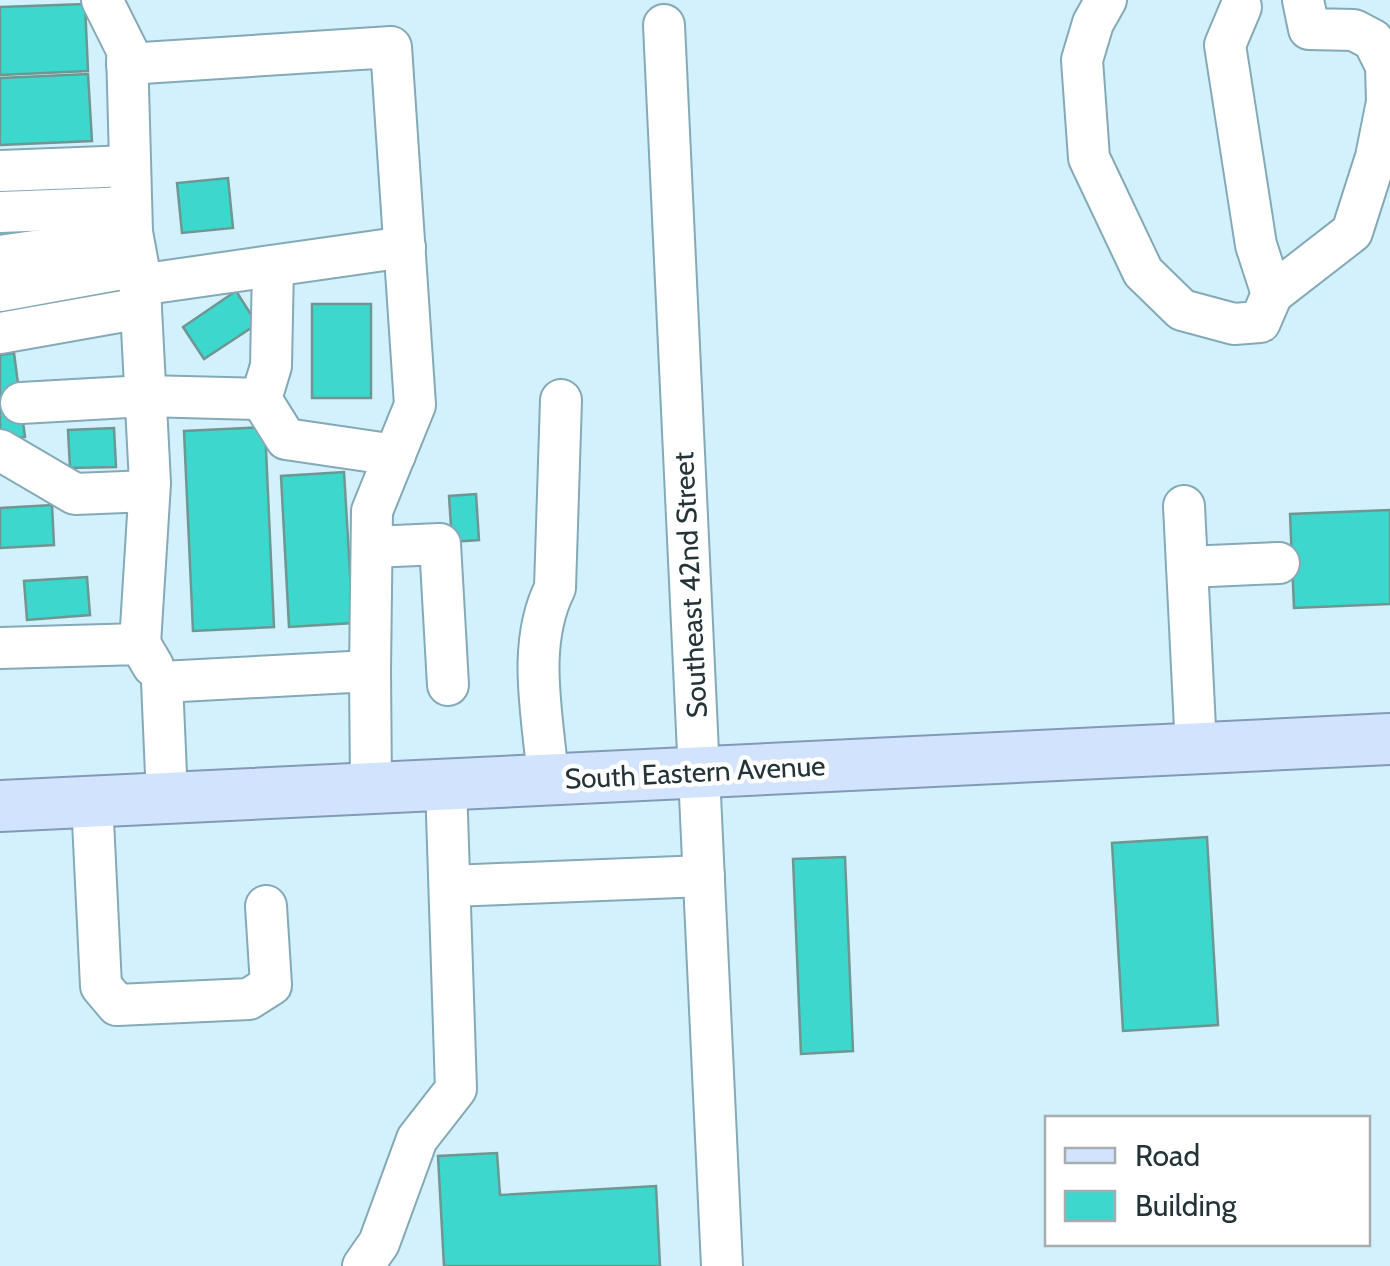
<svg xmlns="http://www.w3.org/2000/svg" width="1390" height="1266" viewBox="0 0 1390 1266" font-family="Cabin,sans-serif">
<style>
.building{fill:#3dd8cd;stroke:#6e9692;stroke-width:2.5}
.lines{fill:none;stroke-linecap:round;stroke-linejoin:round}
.minor-casing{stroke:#84a9b7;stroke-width:44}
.major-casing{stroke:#829ab7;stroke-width:54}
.minor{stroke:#fff;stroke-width:40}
.major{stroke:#d2e4fd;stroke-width:50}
.labels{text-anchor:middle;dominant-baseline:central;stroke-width:9;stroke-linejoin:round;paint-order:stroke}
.street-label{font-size:28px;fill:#243338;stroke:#fff}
</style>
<rect width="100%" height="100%" fill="#d2f1fc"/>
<g class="building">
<polygon points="85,4 88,71 0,75 0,7"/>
<polygon points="88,74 92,141 0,145 0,78"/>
<polygon points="228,178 233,228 182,233 177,183"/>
<polygon points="236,291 257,324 204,359 183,327"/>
<rect x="312" y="304" width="59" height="94"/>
<polygon points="14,353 25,437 0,440 0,355"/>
<polygon points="265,427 274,627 193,631 184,431"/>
<polygon points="114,428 116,467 70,468 68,430"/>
<polygon points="344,472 353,623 289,627 281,476"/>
<polygon points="476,494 479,540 452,542 449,496"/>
<polygon points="52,505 54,545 0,548 0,508"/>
<polygon points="1390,510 1390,604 1294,608 1290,514"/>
<polygon points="87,577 90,615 27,620 24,581"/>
<polygon points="1207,837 1218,1025 1123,1031 1112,843"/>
<polygon points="845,857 853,1051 801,1054 793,859"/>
<polygon points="497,1153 500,1195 656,1186 660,1266 444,1266 438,1156"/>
</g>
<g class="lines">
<g class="minor-casing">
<g id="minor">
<polyline points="102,0 127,50 132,232 139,270 150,483 140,644"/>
<polyline points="1106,0 1093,23 1082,60 1089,158 1143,272 1182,310 1234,324 1260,322 1272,294 1256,245 1225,45 1241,7"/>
<polyline points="664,25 722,1266"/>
<polyline points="127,64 391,47 415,405 372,511 370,671"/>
<polyline points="0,171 130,166"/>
<polyline points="0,212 131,207"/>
<polyline points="0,256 132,237"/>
<polyline points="273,266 271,366 261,399 286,439 395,455"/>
<polyline points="139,285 405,247"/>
<polyline points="0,291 138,266"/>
<polyline points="1272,294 1352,232 1376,157 1387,102 1386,66 1373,40 1354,30 1309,29 1303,0"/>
<polyline points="0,333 141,308"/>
<polyline points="21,403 145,396 261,399"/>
<polyline points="0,450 75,494 149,491"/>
<polyline points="1184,506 1196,748"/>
<polyline points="372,547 440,544 448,685"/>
<polyline points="1187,567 1279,563"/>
<polyline points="0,648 140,644 153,666"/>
<path d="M548,779C543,716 526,646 555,588L561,400"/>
<polyline points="167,797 162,682 370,671 371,787"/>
<polyline points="92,800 101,986 117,1005 249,999 271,985 266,906"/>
<polyline points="450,886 704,876"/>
<polyline points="363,1266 379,1243 417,1139 456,1089 446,784"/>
</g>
</g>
<g class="major-casing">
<polyline id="major" points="0,806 1390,739"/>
</g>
<use href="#minor" class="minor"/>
<use href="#major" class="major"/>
</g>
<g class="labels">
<g class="street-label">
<text transform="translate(690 585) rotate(-93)">Southeast 42nd Street</text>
<text transform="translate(695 772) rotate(-3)">South Eastern Avenue</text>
</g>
</g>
<rect x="1045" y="1116" width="325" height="130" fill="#ffffff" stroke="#a7adaf" stroke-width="2.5"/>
<rect x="1065" y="1148" width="50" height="15" fill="#d2e4fd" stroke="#a7adaf" stroke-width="2.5"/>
<text x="1135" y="1166" font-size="30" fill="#243338">Road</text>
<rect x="1065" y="1191" width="50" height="30" fill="#3dd8cd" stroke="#a7adaf" stroke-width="2.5"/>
<text x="1135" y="1216" font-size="30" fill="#243338">Building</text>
</svg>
